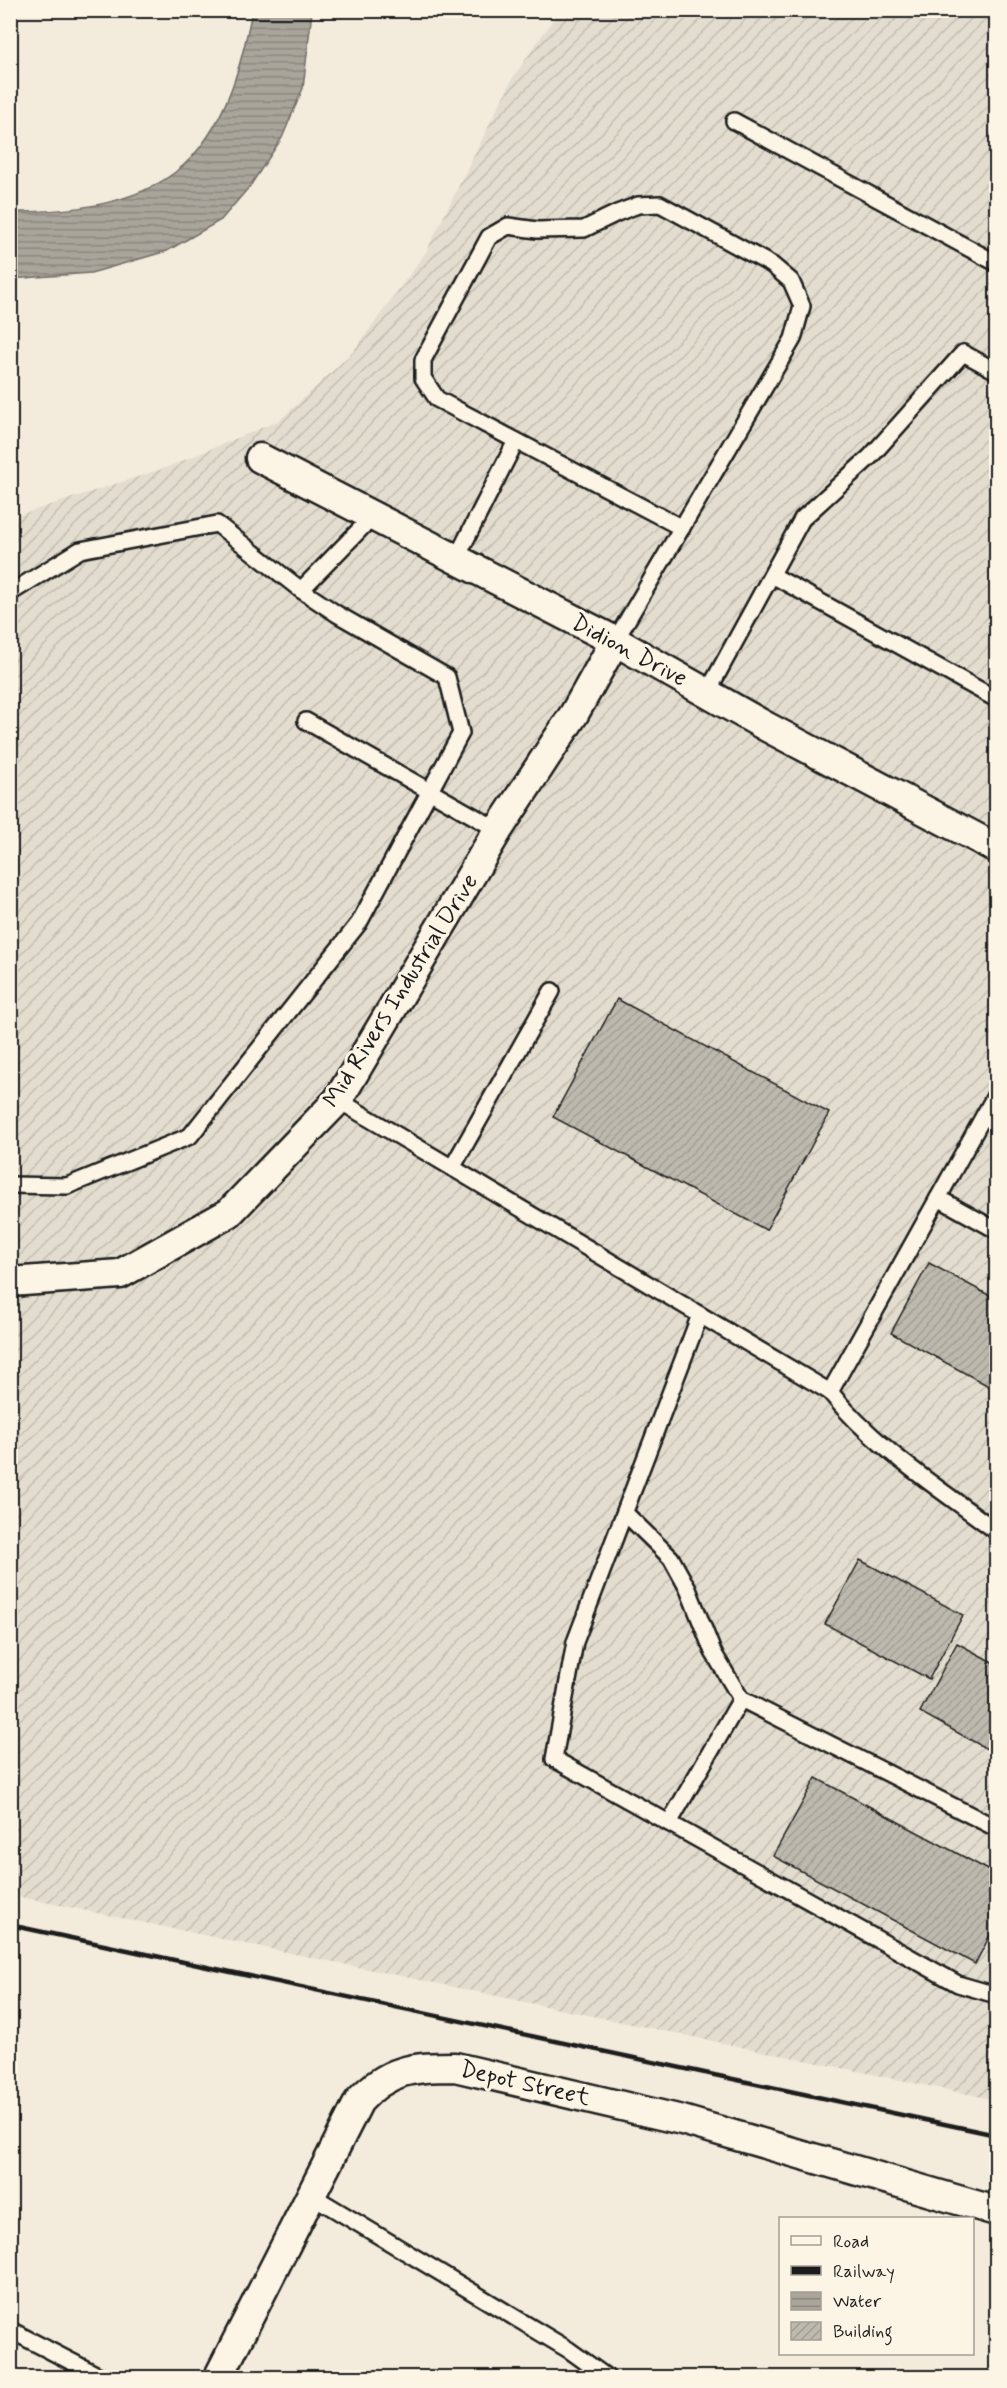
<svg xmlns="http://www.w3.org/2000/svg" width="1007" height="2388" viewBox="0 0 1007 2388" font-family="Mynerve,sans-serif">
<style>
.industrial{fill:url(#industrial-furrows)}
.water{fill:url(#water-rules);stroke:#716e68;stroke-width:1.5}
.building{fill:url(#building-hatch);stroke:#1c1c1c;stroke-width:1.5}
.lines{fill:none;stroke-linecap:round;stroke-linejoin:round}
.lane-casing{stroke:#1c1c1c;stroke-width:20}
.street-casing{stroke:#1c1c1c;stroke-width:33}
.lane{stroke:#fcf5e5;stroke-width:15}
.street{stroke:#fcf5e5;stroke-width:28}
.rail{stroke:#1c1c1c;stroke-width:4.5}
.labels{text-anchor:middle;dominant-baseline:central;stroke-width:6;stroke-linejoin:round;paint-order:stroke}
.street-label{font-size:24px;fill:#1c1c1c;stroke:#fcf5e5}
</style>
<defs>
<pattern id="industrial-furrows" width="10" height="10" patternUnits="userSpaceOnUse" patternTransform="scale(1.5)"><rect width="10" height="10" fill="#e3ddcf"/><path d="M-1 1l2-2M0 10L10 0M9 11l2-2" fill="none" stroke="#c2bdb1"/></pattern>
<pattern id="water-rules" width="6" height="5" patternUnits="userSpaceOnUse" patternTransform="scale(1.5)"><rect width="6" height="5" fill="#aaa59b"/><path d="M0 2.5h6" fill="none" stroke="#8a867e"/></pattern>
<pattern id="building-hatch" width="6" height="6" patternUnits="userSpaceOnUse" patternTransform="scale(1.5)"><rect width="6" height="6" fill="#beb9ae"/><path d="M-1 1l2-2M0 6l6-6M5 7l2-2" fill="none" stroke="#a39e95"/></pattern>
</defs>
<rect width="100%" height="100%" fill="#f3ecdd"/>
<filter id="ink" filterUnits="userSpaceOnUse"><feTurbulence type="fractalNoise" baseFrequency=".0167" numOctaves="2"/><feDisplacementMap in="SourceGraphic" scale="12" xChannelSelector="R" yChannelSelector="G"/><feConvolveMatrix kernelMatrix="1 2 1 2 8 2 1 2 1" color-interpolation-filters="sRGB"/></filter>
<g filter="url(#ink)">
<polygon class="industrial" points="559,11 996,11 996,2100 11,1895 10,518 168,467 280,420 353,352 426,252 512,79"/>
<path class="water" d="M252,11H312L303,88L282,138L250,186L221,220L167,251L91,273L11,279V212C71,212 147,205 191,158C228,118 242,62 252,11Z"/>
<g class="building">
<polygon points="617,999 829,1113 766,1230 553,1117"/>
<polygon points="929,1263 996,1299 996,1390 891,1333"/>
<polygon points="860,1560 963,1615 929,1679 825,1624"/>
<polygon points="957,1643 996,1664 996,1754 920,1712"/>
<polygon points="816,1778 996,1874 996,1924 975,1964 773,1856"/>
</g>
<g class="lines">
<g class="lane-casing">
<g id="lane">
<polyline points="734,121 996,263"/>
<polyline points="456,559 516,441"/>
<polyline points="772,575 996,699"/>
<polyline points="10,593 80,550 217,524 301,590 373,516"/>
<polyline points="615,641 793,339 802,306 791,281 772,265 660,204 638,205 617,213 584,229 537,230 508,226 489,237 423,360 423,378 437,399 682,528"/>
<polyline points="707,693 802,519 871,456 963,353 996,371"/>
<polyline points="306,721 498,830"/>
<polyline points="338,1100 830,1392 996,1094"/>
<polyline points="452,1168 552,991"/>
<polyline points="10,1185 67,1186 190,1136 359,923 461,733 447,677 337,614 301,590"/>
<polyline points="938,1198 996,1230"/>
<polyline points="700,1315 575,1642 554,1759 958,1984 996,1995"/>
<path d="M830,1392C875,1448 939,1488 996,1531"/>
<polyline points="625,1513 671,1558 688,1589 713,1652 741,1699"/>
<polyline points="669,1823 741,1699 996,1828"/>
<polyline points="311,2195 569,2350 608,2378"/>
<polyline points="10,2330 103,2378"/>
</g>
</g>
<g class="street-casing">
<g id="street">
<polyline points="260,458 615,641 767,727 996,848"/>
<polyline points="10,1282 120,1274 229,1213 338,1100 498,830 574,714 615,641"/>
<path d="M218,2378L359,2101C388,2069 413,2067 455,2067L682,2120L996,2211"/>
</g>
</g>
<use href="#lane" class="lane"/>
<use href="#street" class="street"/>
<polyline class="rail" points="10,1925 996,2135"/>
</g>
</g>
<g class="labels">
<g class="street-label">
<text transform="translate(629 651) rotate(28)">Didion Drive</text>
<text transform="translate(401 991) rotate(-58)">Mid Rivers Industrial Drive</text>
<text transform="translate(525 2084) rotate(13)">Depot Street</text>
</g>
</g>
<rect width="1007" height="2388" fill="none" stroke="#fcf5e5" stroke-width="36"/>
<rect x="18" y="18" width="971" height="2352" fill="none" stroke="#1c1c1c" stroke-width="2" filter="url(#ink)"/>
<rect x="779" y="2217" width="195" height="138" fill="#fcf5e5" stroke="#a29e95" stroke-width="1.5"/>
<rect x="791" y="2236" width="30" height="9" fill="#fcf5e5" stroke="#a29e95" stroke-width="1.5"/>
<text x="833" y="2247" font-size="18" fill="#1c1c1c">Road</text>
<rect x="791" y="2266" width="30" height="9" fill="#1c1c1c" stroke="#a29e95" stroke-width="1.5"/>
<text x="833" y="2277" font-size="18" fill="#1c1c1c">Railway</text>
<rect x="791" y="2292" width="30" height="18" fill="url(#water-rules)" stroke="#a29e95" stroke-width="1.5"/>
<text x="833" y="2307" font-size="18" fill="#1c1c1c">Water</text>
<rect x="791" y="2322" width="30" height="18" fill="url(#building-hatch)" stroke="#a29e95" stroke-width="1.5"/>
<text x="833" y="2337" font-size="18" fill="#1c1c1c">Building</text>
</svg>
